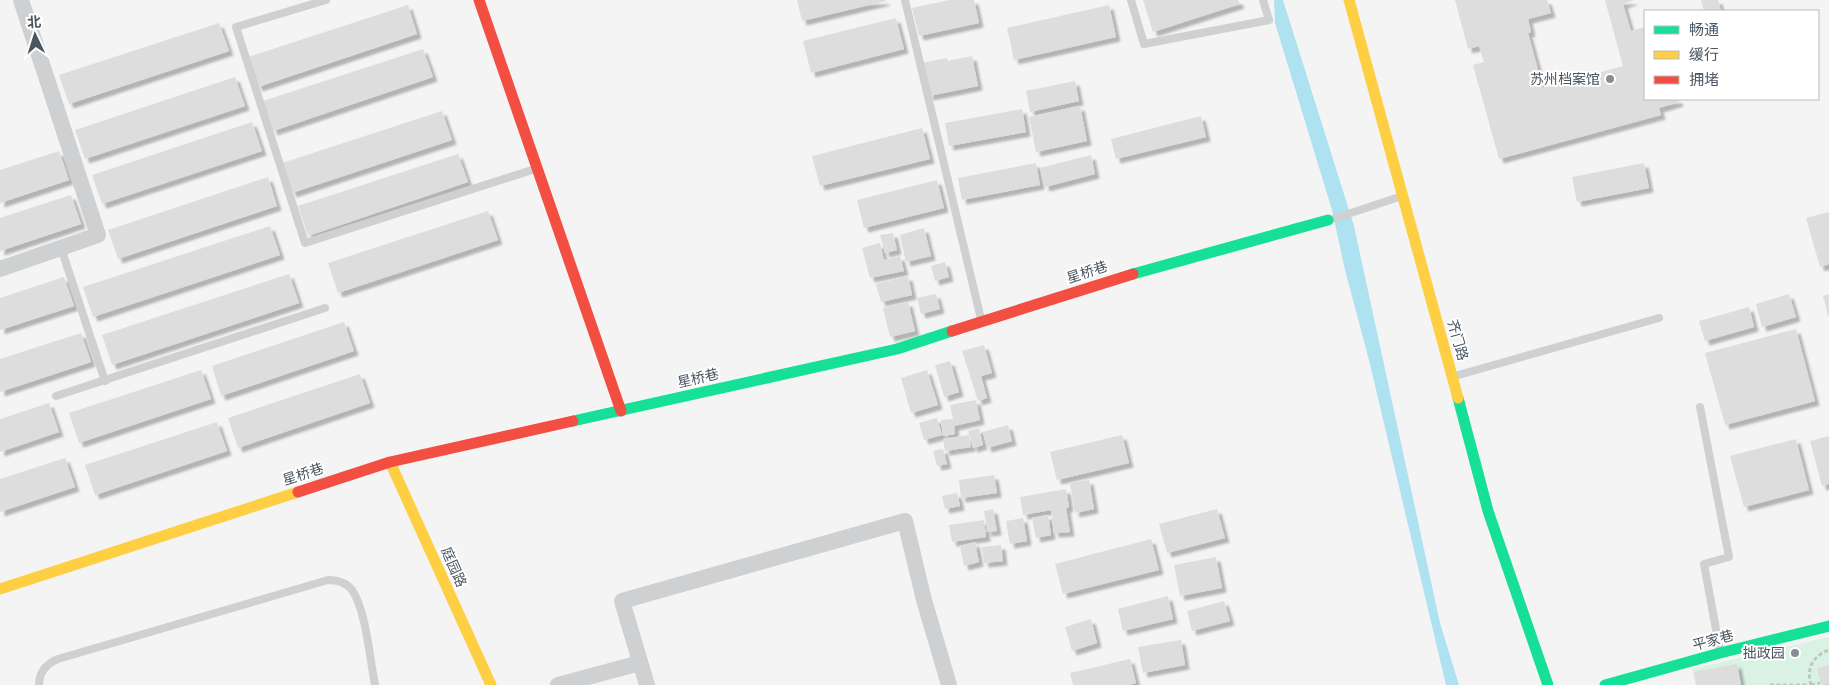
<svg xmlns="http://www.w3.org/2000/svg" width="1829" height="685" viewBox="0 0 1829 685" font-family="Mulish,'Noto Sans SC',sans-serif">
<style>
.green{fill:#d9f2e3}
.water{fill:#aee2f0}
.building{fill:#ddddde;filter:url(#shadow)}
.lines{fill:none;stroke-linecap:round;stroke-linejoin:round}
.path{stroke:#bcc7c4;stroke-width:3;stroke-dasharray:4 2.5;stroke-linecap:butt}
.lane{stroke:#ced0d2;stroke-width:8}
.street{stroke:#ced0d2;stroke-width:16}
.fast{stroke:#16e098;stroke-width:11}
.slow{stroke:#ffcf43;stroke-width:11}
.jam{stroke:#f24e42;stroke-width:11}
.poi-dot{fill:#868d94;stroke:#fff;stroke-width:2}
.labels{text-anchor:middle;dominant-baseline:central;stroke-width:4;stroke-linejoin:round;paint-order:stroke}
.poi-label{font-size:14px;fill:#4a5661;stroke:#fff;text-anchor:end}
.street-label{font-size:14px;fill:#4a5661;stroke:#fff}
</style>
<defs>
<filter id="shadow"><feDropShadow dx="4.5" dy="4.5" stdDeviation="1" flood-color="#0004"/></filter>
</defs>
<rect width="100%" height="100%" fill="#f4f4f4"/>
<polygon class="green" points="1829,637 1829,685 1696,685 1692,669"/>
<polygon class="water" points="1274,0 1283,0 1354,226 1440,623 1459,685 1446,685 1369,360 1345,270 1332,210 1275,23"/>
<g class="building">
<polygon points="797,0 885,0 886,1 802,21"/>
<polygon points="949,0 974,0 979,23 919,36 912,8"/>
<polygon points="1143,0 1238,0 1240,4 1153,32"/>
<polygon points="1455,0 1547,0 1551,13 1528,19 1531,32 1528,33 1543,88 1623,66 1605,0 1634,0 1623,4 1631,31 1645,27 1645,99 1678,99 1679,102 1659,108 1661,115 1499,159 1473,65 1484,62 1479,46 1468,49"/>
<polygon points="1701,0 1718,0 1721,11 1704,11"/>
<polygon points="408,5 417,34 258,87 248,57"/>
<polygon points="1109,5 1116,37 1014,60 1007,28"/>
<polygon points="896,18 904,49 811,73 803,41"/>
<polygon points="219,23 229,51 69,104 59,75"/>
<polygon points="423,49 433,77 273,131 263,101"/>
<polygon points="972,56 978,86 929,96 922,63 947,58 948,61"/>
<polygon points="235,77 245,106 85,159 75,130"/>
<polygon points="1075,81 1079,101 1030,112 1026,91"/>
<polygon points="1080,106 1087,141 1036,152 1029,117"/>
<polygon points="1022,109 1026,132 949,146 945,123"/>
<polygon points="442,111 452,140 292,193 282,163"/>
<polygon points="1201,116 1206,137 1116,159 1111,139"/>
<polygon points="252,122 262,151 102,204 92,175"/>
<polygon points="922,128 930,159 820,186 812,156"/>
<polygon points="59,151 69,180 0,203 0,170"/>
<polygon points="458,154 468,182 308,236 298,206"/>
<polygon points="1091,155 1095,174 1045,187 1040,168"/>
<polygon points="1036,163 1040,185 962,200 958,178"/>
<polygon points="1644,163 1649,188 1577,202 1572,177"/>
<polygon points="268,177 277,206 118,259 108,230"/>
<polygon points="937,180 944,208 864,228 857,200"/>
<polygon points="71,195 81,224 0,251 0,218"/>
<polygon points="488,211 498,240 338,293 328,263"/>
<polygon points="1829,212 1829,264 1820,267 1806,218"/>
<polygon points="270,226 280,255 93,317 83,287"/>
<polygon points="924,228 931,256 906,262 900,235"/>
<polygon points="893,233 897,250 885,253 880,235"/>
<polygon points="880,243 884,260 900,256 904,271 870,278 862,248"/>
<polygon points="945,262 949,277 935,281 931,266"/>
<polygon points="289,274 299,303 112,365 102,335"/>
<polygon points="908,276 912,295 881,302 876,284"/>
<polygon points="64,277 74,306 0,330 0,298"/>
<polygon points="936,294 940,309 921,314 917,298"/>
<polygon points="1789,294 1796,317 1762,327 1756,304"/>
<polygon points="1829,294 1829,316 1828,316 1823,296"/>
<polygon points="908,302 915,331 890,337 883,308"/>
<polygon points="1749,307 1754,327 1705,341 1699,321"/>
<polygon points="344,322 354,351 221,396 212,366"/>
<polygon points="1796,329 1815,401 1725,425 1705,353"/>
<polygon points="81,333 91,362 0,392 0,359"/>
<polygon points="984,345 992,373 981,376 987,398 978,401 962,351"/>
<polygon points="950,361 959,392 944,397 935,365"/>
<polygon points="201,370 211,399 79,443 69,413"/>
<polygon points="927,370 938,405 911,413 901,378"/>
<polygon points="360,374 370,403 238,448 228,418"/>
<polygon points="976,400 980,420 954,426 955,434 943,436 941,420 953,419 950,405"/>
<polygon points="49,403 59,432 0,452 0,419"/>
<polygon points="937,418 942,435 924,440 919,423"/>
<polygon points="217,422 227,451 95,495 85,465"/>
<polygon points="1008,425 1012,441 987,448 983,432"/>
<polygon points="979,428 983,445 973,448 968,431"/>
<polygon points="969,435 971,447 945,451 943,439"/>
<polygon points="1122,435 1129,463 1057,480 1050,452"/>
<polygon points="1829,436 1829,484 1822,486 1810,441"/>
<polygon points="1796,439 1809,490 1744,507 1730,456"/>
<polygon points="943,449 947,464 937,466 933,451"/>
<polygon points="65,458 75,487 0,512 0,479"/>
<polygon points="994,475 997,493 961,498 959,480"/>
<polygon points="1089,480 1094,509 1075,513 1070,483"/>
<polygon points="1066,489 1069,507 1066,508 1070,532 1054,533 1051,510 1023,515 1020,497"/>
<polygon points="957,493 960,506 945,509 942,496"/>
<polygon points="993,509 997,531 987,532 984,511"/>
<polygon points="1217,509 1225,538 1167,553 1159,524"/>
<polygon points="1048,515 1051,535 1036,538 1032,518"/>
<polygon points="1023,518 1027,541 1010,544 1006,521"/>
<polygon points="984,520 986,537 952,542 949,525"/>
<polygon points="1151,539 1159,570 1063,594 1055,564"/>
<polygon points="975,542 979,562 964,566 960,546"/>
<polygon points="1001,545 1003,561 984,563 982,547"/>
<polygon points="1216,557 1222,588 1180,596 1174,565"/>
<polygon points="1168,596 1173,619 1123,631 1118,609"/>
<polygon points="1224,601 1230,621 1192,631 1187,611"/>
<polygon points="1091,619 1097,643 1072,651 1065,627"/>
<polygon points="1181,640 1185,665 1143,673 1138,647"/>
<polygon points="1130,659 1136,683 1129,685 1073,685 1070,673"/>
<polygon points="1737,664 1741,685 1696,685 1694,672"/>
<polygon points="1829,665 1829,684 1821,685 1817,668"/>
</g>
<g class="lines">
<g class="path">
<polyline points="1770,685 1809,685"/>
<path d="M1811,685C1806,668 1813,656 1829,650"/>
<polyline points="1811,685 1820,683"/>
</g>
<g class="lane">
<polyline points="326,0 236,27 305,243 535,169"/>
<polyline points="905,0 981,319"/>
<polyline points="1131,0 1144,44 1269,20 1263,0"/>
<polyline points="1330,220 1402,196"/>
<polyline points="61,248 105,381"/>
<polyline points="1455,376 1659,318"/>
<polyline points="56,396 325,308"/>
<polyline points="1700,407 1729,557 1704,564 1720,651"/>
<path d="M39,685C39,672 46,664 58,659L328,580C337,580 346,582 352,590C366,610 370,660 375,685"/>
</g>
<g class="street">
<polyline points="0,269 98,235 21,0"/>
<polyline points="558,685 640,663"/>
<polyline points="647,685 622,601 905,521 924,600 949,685"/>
</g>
<g class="fast">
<polyline points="1133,274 1328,220"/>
<polyline points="1458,398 1488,511 1548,685"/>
<polyline points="573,421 897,349 952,331"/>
<polyline points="1605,685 1720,653 1829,626"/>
</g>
<g class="slow">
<polyline points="1349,0 1458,398"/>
<polyline points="390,462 491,685"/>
<polyline points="0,589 298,492"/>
</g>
<g class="jam">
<polyline points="479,0 621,411"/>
<polyline points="952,331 1133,274"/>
<polyline points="298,492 390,462 573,421"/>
</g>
</g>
<g class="poi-dot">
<circle cx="1610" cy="79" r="5"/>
<circle cx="1795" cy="653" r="5"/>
</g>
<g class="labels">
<g class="poi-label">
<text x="1600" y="79">苏州档案馆</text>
<text x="1785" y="653">拙政园</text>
</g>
<g class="street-label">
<text transform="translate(1087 272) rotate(-18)">星桥巷</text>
<text transform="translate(1458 340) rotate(74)">齐门路</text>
<text transform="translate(698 378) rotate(-13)">星桥巷</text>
<text transform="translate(303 474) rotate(-18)">星桥巷</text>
<text transform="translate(454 567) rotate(66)">庭园路</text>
<text transform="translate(1713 640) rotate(-15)">平家巷</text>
</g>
</g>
<rect x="1644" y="10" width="175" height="90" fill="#ffffff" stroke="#b7bbc0"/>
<rect x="1654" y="26" width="25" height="8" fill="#16e098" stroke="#b7bbc0"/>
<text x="1689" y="35" font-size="15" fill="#4a5661">畅通</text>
<rect x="1654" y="51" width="25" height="8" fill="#ffcf43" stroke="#b7bbc0"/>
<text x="1689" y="60" font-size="15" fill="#4a5661">缓行</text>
<rect x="1654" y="76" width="25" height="8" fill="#f24e42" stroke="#b7bbc0"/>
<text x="1689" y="85" font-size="15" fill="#4a5661">拥堵</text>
<g transform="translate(35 35) rotate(356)" stroke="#ffffff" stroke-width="4" paint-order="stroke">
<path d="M0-4L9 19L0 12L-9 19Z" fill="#4a5661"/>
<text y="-8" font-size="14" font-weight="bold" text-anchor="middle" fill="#4a5661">北</text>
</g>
</svg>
